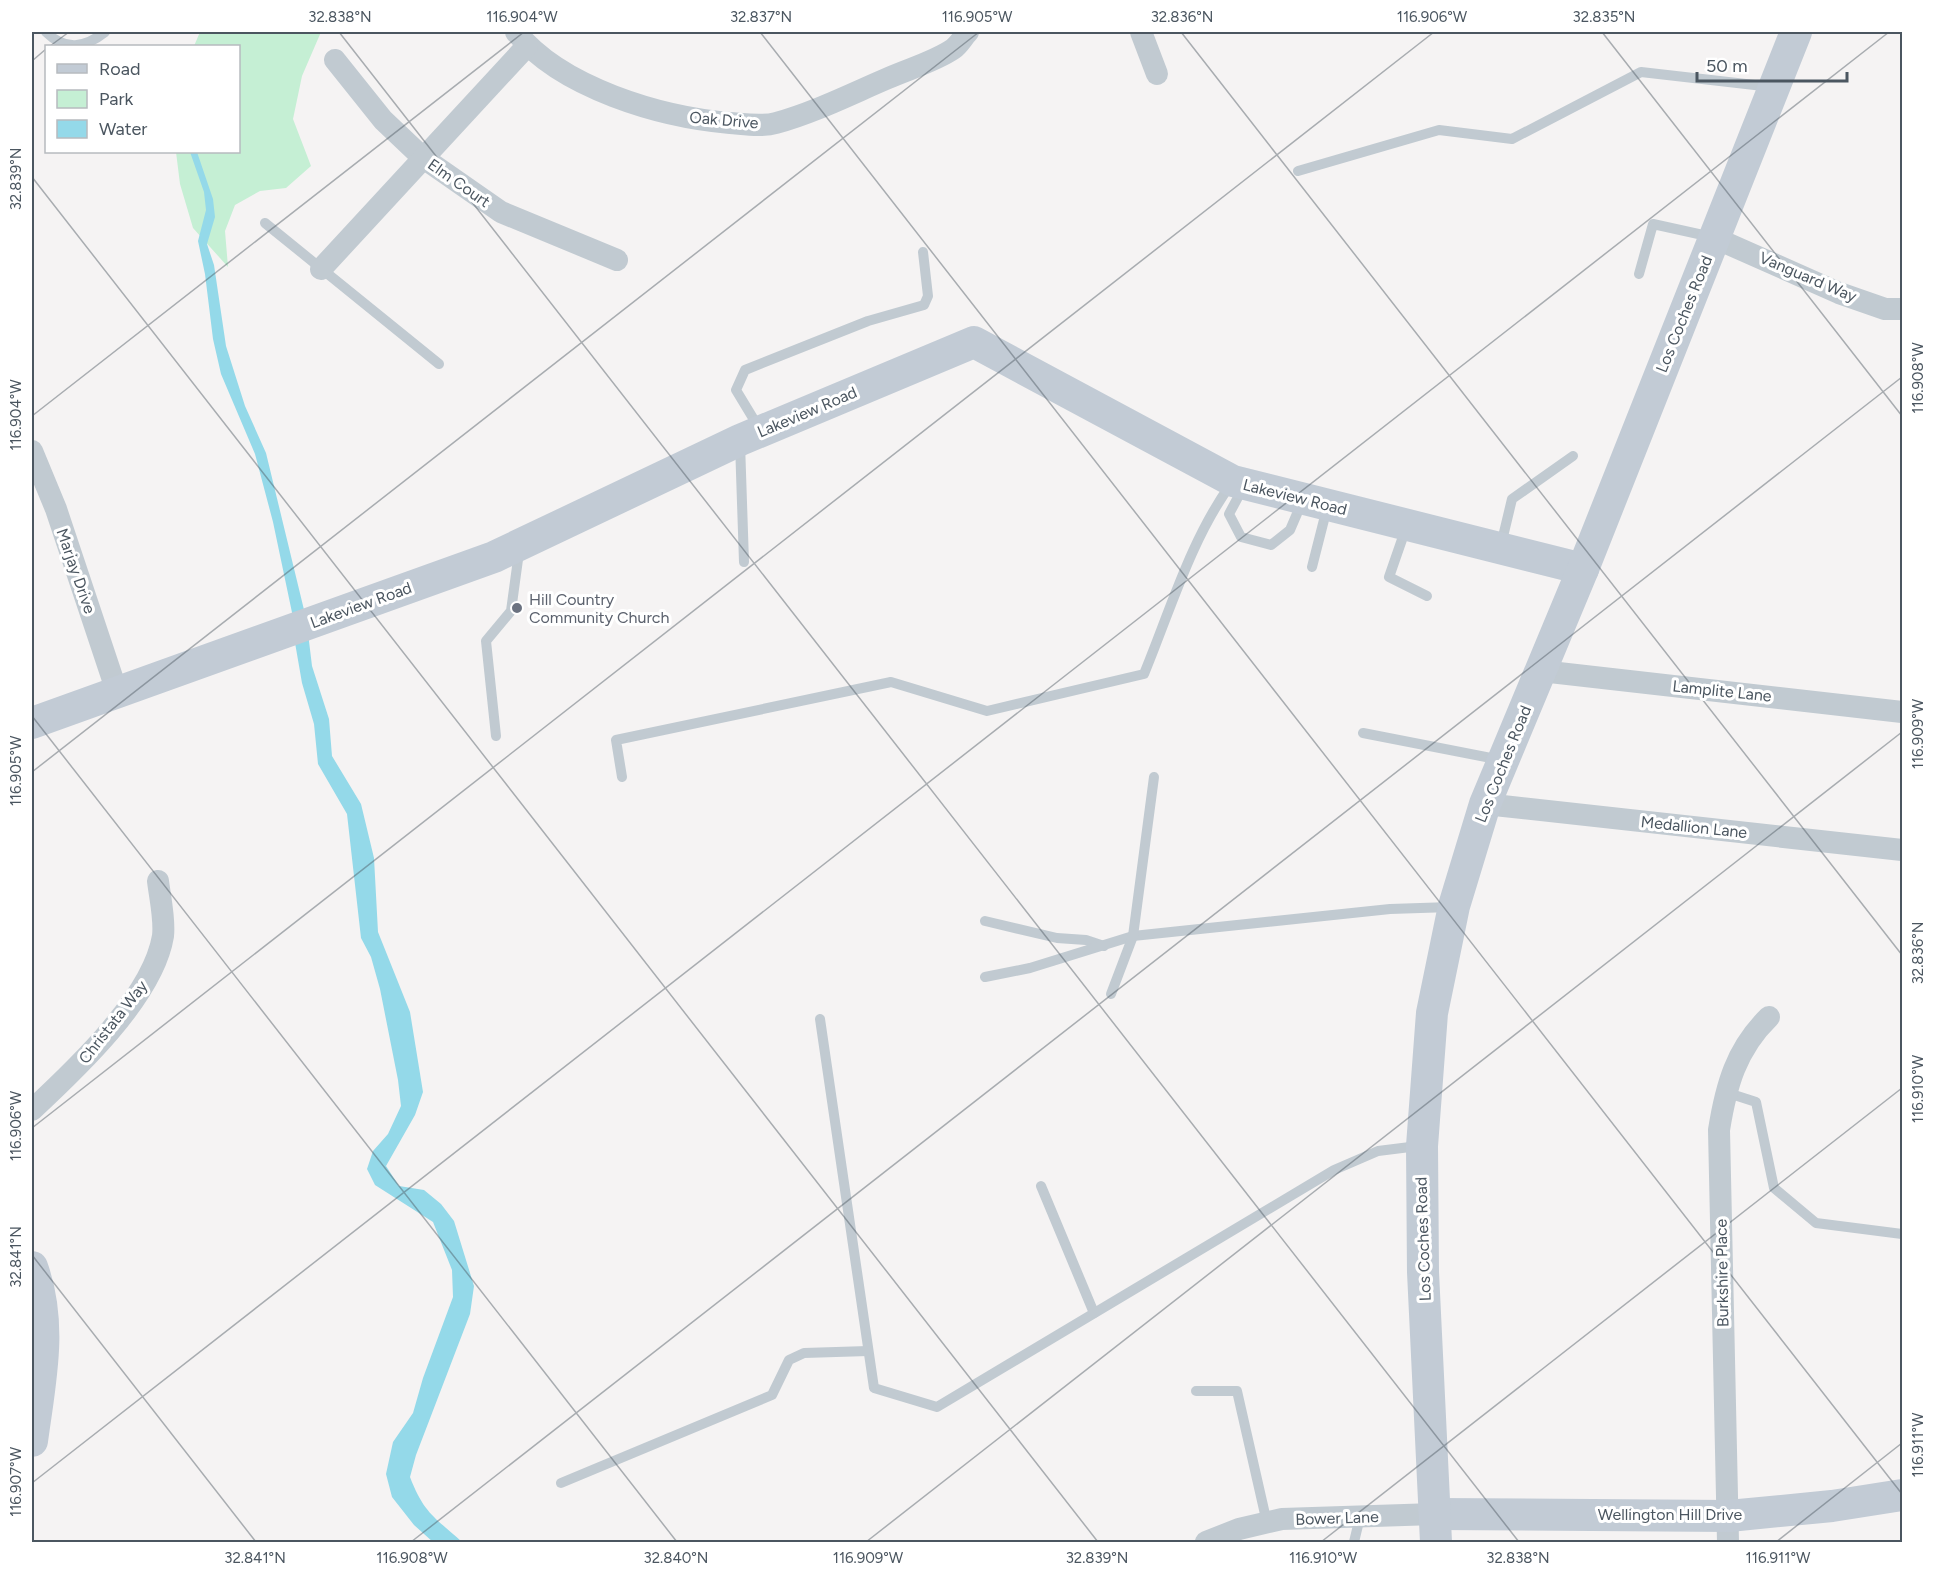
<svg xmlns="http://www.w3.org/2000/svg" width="1934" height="1574" viewBox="0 0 1934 1574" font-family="Figtree,sans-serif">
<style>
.green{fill:#c5efd4}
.water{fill:#94d9e9}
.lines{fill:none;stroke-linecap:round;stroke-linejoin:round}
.lane{stroke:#c1cad1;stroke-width:10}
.street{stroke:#c1cad1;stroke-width:22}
.secondary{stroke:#c2cbd5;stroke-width:32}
.ticks{fill:none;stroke:#4b5660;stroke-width:1.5;stroke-opacity:0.45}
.worship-dot{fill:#6b7280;stroke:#fff;stroke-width:2}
.labels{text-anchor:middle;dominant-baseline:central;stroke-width:6;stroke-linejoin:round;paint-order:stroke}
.street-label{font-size:16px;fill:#4b5660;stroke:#fff}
.worship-label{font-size:16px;fill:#5b616d;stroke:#fff;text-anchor:start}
.neatline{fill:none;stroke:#4b5660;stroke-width:2}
.ticks-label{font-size:15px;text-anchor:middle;fill:#4b5660}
</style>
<rect width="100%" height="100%" fill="#f5f3f3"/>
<polygon class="green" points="200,32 321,32 302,76 293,119 311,166 286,188 260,191 235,205 225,231 228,267 193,228 180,184 176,152 238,152 238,46 194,46"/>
<g class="water">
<polygon points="190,152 197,152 213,199 215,217 207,244 214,265 226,346 245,406 266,453 306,618 294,622 273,522 255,454 221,374 213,339 205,274 198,241 206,210 204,192"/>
<path d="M308,633L312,666L329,719L332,756L361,804L374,858L378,932L410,1012L423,1092L415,1115L386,1166L399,1186L424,1190L441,1204L454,1221L474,1286L470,1314L416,1455L410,1477C424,1514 436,1518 462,1542H433L414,1525L392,1497L386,1474L393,1442L413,1413L423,1378L453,1297L452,1270L433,1222L375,1185L367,1169L373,1151L388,1134L401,1106L398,1080L380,989L371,957L361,938L347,814L318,764L314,724L302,683L294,637Z"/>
</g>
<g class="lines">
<g class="lane">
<path d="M46,32C65,51 85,48 105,32"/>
<polyline points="1298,171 1439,130 1512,139 1641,72 1772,87"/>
<polyline points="265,223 439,364"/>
<polyline points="1639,274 1653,224 1712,237"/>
<polyline points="759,428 736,390 745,370 868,321 924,305 928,296 923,252"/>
<polyline points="740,443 744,562"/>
<polyline points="1244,486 1229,514 1241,537 1271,545 1290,530 1302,502"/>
<polyline points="1406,528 1389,577 1427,596"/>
<polyline points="1501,545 1512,499 1573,456"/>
<polyline points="1312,567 1327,508"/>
<polyline points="1363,733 1501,760"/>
<polyline points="496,736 486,641 511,611 519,552"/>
<path d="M622,777L616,740L891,682L987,711L1144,674C1170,611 1191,539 1231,484"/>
<polyline points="985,921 1057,938 1086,940 1104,946"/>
<polyline points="985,977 1030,968 1133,936 1390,909 1451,907"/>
<polyline points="1111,994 1133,936 1154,777"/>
<polyline points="820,1019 874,1388 937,1407 1334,1170 1378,1151 1418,1146"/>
<polyline points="1725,1092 1756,1102 1774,1188 1816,1223 1902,1234"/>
<polyline points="1041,1186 1094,1313"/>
<polyline points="1196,1391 1237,1391 1267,1523"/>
<polyline points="561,1483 772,1395 789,1360 804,1353 868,1351"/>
<polyline points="1354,1542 1360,1517"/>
</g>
<g class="street">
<path d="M516,32C561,88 660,117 730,123C744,124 762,127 776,123C813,113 851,94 886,79C908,69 934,62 953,49C959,45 963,37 968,32"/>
<polyline points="1141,32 1157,74"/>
<polyline points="335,60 383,120 422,157 501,212 617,260"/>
<polyline points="1715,238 1839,293 1885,309 1902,309"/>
<polyline points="321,269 527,46"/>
<polyline points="32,451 56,509 117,692"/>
<polyline points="1541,671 1902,712"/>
<polyline points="1485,804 1902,850"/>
<path d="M32,1110C76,1069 153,997 163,936C165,919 160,898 158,881"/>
<polyline points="1206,1542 1239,1529 1282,1519 1435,1514"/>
<path d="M1728,1542L1719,1130C1726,1086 1736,1049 1769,1017"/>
</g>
<g class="secondary">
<polyline points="32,723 494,557 740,440 974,342 1233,481 1583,569"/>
<path d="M32,1267C53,1325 40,1381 32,1441"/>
<polyline points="1435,1514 1729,1516 1832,1506 1902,1495"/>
<polyline points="1436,1542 1423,1272 1422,1146 1432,1013 1454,906 1485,804 1583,569 1796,32"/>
</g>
</g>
<path class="ticks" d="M339,32L1519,1542M760,32L1902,1494M1181,32L1902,955M1602,32L1902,416M50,46L69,32M32,61L46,49M32,177L1098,1542M32,416L524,32M32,716L677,1542M32,772L979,32M32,1128L1434,32M32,1255L256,1542M32,1483L1889,32M411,1542L1902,377M866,1542L1902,732M1321,1542L1902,1088M1776,1542L1902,1443"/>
<circle class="worship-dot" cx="517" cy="608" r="6"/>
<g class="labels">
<g class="street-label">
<text transform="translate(724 120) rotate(5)">Oak Drive</text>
<text transform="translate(459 183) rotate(35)">Elm Court</text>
<text transform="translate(1808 277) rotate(23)">Vanguard Way</text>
<text transform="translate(1684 314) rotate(-68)">Los Coches Road</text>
<text transform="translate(807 412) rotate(-23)">Lakeview Road</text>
<text transform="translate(1295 497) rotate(14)">Lakeview Road</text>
<text transform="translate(76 571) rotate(71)">Marjay Drive</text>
<text transform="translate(361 605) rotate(-20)">Lakeview Road</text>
<text transform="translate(1722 691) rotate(6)">Lamplite Lane</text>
<text transform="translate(1503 764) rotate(-68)">Los Coches Road</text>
<text transform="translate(1694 827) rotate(6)">Medallion Lane</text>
<text transform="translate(113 1022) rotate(-52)">Christata Way</text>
<text transform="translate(1423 1239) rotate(-92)">Los Coches Road</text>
<text transform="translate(1722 1273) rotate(-91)">Burkshire Place</text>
<text x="1670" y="1514">Wellington Hill Drive</text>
<text transform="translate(1337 1518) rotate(-2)">Bower Lane</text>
</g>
<g class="worship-label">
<text x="529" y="599">Hill Country<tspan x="529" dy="18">Community Church</tspan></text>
</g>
</g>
<rect width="1934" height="1574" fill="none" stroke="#ffffff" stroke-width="66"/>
<rect x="45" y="45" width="195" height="108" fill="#ffffff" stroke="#b7bbbf" stroke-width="1.5"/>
<rect x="57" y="64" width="30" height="9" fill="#c2cbd5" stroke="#b7bbbf" stroke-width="1.5"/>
<text x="99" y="75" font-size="18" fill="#4b5660">Road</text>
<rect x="57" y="90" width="30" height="18" fill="#c5efd4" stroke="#b7bbbf" stroke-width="1.5"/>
<text x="99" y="105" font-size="18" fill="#4b5660">Park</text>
<rect x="57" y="120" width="30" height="18" fill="#94d9e9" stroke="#b7bbbf" stroke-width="1.5"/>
<text x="99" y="135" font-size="18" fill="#4b5660">Water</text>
<path d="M1697 72v9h150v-9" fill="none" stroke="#4b5660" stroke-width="3"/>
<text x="1706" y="72" font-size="18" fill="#4b5660" stroke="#ffffff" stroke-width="4.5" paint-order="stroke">50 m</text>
<rect x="33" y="33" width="1868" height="1508" class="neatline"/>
<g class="ticks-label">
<text x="340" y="22">32.838°N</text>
<text x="522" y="22">116.904°W</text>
<text x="761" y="22">32.837°N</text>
<text x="977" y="22">116.905°W</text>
<text x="1182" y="22">32.836°N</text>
<text x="1432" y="22">116.906°W</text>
<text x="1604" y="22">32.835°N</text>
<text transform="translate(16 179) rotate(-90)" y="5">32.839°N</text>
<text transform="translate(1918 378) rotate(-90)" y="5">116.908°W</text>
<text transform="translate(16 415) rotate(-90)" y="5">116.904°W</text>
<text transform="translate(1918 734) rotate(-90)" y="5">116.909°W</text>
<text transform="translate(16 771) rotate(-90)" y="5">116.905°W</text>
<text transform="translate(1918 953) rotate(-90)" y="5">32.836°N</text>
<text transform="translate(1918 1089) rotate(-90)" y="5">116.910°W</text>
<text transform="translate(16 1126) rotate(-90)" y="5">116.906°W</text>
<text transform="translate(16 1257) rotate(-90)" y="5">32.841°N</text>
<text transform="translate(1918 1445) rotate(-90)" y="5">116.911°W</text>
<text transform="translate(16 1482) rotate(-90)" y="5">116.907°W</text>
<text x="255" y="1563">32.841°N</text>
<text x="412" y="1563">116.908°W</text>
<text x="676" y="1563">32.840°N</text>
<text x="868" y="1563">116.909°W</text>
<text x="1097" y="1563">32.839°N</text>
<text x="1323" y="1563">116.910°W</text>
<text x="1518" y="1563">32.838°N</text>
<text x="1778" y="1563">116.911°W</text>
</g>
</svg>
